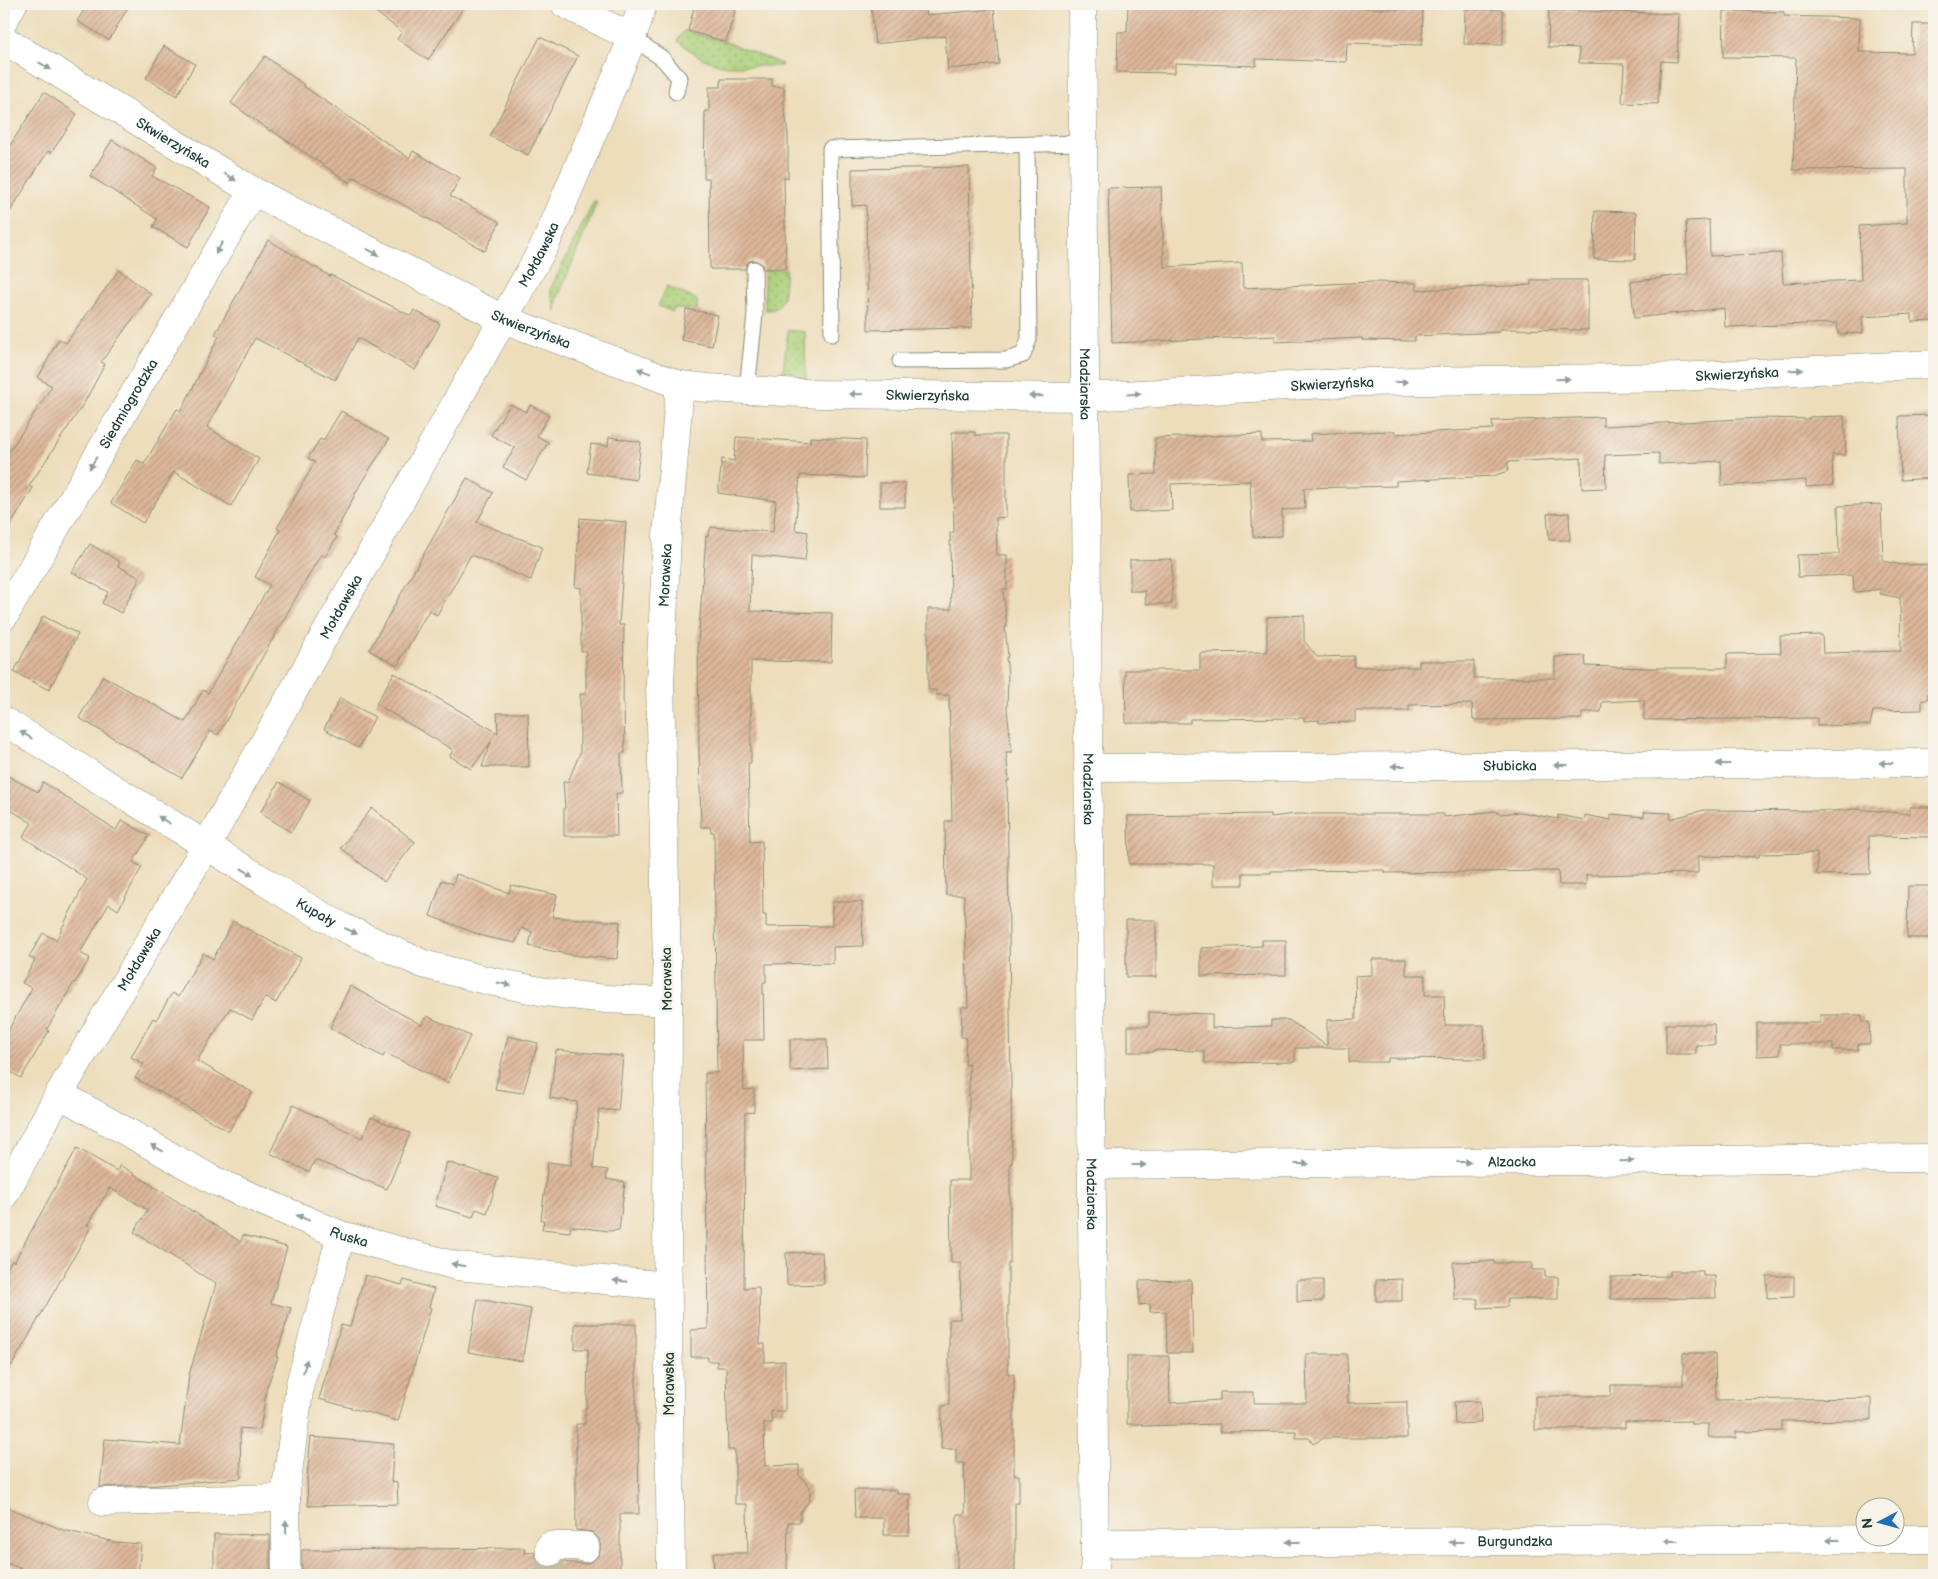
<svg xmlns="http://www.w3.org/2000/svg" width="1938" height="1579" viewBox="0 0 1938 1579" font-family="'Balsamiq Sans',sans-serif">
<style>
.garden{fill:url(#garden-dots);stroke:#668656}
.building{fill:url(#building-hatch)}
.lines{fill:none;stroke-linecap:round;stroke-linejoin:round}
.street-tunnel{stroke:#c4bda0;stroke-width:28;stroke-dasharray:28 14;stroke-linecap:butt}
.lane-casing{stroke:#868d78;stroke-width:17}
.street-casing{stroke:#868d78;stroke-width:29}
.secondary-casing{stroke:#868d78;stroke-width:29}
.lane{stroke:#fff;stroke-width:15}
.street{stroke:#fff;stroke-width:28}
.secondary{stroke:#fff;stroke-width:28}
.oneway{fill:#8f9e9a}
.labels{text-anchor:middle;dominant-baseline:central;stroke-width:5;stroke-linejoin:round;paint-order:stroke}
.street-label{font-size:14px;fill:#1f3d34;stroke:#f7f3e8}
</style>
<defs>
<pattern id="garden-dots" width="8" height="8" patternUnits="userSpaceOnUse" patternTransform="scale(1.25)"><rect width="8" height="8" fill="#acd079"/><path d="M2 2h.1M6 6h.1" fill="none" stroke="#8baa64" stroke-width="1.8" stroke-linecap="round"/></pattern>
<pattern id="building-hatch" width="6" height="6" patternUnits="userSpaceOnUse" patternTransform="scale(1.25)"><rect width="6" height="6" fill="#deb79a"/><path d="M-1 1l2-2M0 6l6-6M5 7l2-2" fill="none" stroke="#b3967e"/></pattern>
</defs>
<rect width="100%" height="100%" fill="#f7f3e8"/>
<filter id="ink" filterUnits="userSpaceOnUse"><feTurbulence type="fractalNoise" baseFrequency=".02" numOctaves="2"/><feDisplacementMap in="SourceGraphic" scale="10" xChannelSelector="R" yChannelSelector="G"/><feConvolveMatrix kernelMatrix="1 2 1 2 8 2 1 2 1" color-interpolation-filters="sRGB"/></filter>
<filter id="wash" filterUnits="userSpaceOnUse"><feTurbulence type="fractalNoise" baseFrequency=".0096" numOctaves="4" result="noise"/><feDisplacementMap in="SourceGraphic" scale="20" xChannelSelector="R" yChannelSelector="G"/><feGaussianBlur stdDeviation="1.12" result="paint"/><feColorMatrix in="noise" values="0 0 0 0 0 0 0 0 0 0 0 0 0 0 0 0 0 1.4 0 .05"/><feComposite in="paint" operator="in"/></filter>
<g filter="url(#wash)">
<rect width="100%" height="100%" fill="#edddbb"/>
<g class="garden">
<polygon points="684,31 726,42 782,64 781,66 725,66 703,59 677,41"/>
<polygon points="594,201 597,202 557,300 556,311 550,290"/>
<path d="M764,269H786C783,284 788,312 765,310Z"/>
<polygon points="667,286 697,300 697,312 674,308 673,312 658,306"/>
<polygon points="788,330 805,332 806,381 782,378"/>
</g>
<g id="blocks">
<g class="building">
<polygon points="88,4 130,4 109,40 77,21"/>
<polygon points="365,4 466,4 428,60 397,39 402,32"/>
<polygon points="695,4 737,4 726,42 688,31"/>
<polygon points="871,4 925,4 927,15 994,9 999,64 948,69 945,36 875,44"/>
<polygon points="1128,4 1202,4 1291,7 1291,5 1423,10 1422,45 1347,43 1346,62 1256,59 1256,66 1175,63 1175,73 1117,72 1118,32 1127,32"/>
<polygon points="1465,9 1503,10 1503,45 1464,44"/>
<polygon points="1549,10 1679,14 1677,62 1661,61 1658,104 1622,103 1624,64 1579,63 1579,48 1548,47"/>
<polygon points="1724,11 1784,12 1784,16 1860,18 1859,52 1912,53 1913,24 1934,24 1934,321 1912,322 1912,314 1862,317 1863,333 1838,334 1837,323 1725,327 1724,308 1634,318 1631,282 1688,274 1686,221 1709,220 1710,256 1781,253 1783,283 1861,280 1859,226 1907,223 1907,169 1793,170 1796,58 1723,57"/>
<polygon points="540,37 578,56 528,155 490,136"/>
<polygon points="164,46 195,64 177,96 146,78"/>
<polygon points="265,56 304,85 303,86 409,158 413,151 460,178 450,196 500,222 485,251 354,177 350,183 271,130 270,131 231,103"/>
<polygon points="721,79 772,79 772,86 784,87 784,112 785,112 788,134 788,178 784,178 786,269 763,269 762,264 754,260 749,261 745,269 710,269 709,178 704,178 705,111 709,111 709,87 721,87"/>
<polygon points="44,92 77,114 51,153 48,151 4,221 4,155"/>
<polygon points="112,140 157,168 152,176 210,207 188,247 153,227 157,219 90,176"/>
<polygon points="969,167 972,328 868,330 866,205 852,206 852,169"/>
<polygon points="1161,187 1164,267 1242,263 1243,288 1371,282 1416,283 1416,290 1531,285 1531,280 1588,280 1588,330 1499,329 1499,332 1415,336 1415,341 1362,340 1362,338 1275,342 1275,336 1112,343 1108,188"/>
<polygon points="1595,211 1636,212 1635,260 1594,259"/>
<polygon points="268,240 330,276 331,275 411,316 414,310 440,324 415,370 358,338 335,380 255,338 207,427 259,459 231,506 174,472 143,523 111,503 137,460 144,464 177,409 181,411 219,336 215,334"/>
<polygon points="119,270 151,294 101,362 105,364 84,403 29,486 33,488 4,536 4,460 52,386 38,378 59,339 66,343"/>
<polygon points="686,309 718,315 712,346 681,340"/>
<polygon points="510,404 526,412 530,405 549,415 537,436 548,442 526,480 503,467 515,448 491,435"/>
<polygon points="341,411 389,439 361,483 334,535 337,537 325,557 321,554 218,735 210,731 182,778 79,718 103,676 185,722 203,690 208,693 270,585 255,577 280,530 277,528 315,462 308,458 320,439 323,441"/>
<polygon points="1934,415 1934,478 1901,480 1899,416"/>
<polygon points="1844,416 1846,455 1832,455 1833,485 1806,487 1806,480 1722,486 1721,461 1659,464 1659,453 1605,455 1606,488 1582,489 1581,458 1508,462 1508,471 1493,476 1396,481 1396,486 1304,488 1305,509 1282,510 1282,536 1253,537 1250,481 1171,484 1172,510 1130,512 1129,475 1156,474 1155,438 1262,434 1262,442 1311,441 1310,434 1329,433 1395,431 1395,434 1493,429 1492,421 1603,417 1603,426 1762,418 1809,419 1809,417"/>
<polygon points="952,432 975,432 975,435 1006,435 1006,517 996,518 997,555 1007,555 1007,589 1003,589 1007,627 1005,627 1008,657 1006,657 1008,675 1007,710 1012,752 1006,752 1009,781 1007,781 1012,1163 1010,1163 1010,1263 1008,1263 1008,1374 1014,1374 1014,1475 1019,1475 1019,1503 1015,1503 1015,1575 957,1575 957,1514 965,1514 964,1463 956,1463 956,1449 941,1449 942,1406 949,1405 949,1319 960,1319 961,1263 951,1263 950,1180 969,1180 969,1064 965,1065 966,1037 961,1037 962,1007 968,1007 964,895 946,895 945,821 952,821 949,695 937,695 936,690 928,690 928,609 951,609 950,533 954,532"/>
<polygon points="609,437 641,442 636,480 587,473 591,444 608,446"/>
<polygon points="736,437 810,442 810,437 866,440 865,478 800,475 795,530 808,532 805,561 752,555 750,611 832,613 831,662 751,661 751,763 748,763 750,842 762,841 763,915 766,915 766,927 832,926 832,902 862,902 863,946 833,947 833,963 766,964 766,982 763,982 764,1040 743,1040 744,1090 754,1089 754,1112 745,1113 744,1288 759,1287 760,1344 765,1344 765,1362 785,1361 785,1411 771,1411 772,1423 764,1423 765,1466 799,1465 799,1475 810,1487 810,1500 800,1512 800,1522 788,1522 787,1573 782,1573 782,1575 714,1575 713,1553 748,1553 747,1504 735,1504 735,1450 728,1450 726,1367 717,1367 717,1361 708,1361 708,1357 691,1357 691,1330 708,1329 705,1073 717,1073 714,832 711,832 710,827 701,827 699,752 698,643 706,536 708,536 711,527 773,532 776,501 718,493 722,459 734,461"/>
<polygon points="467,478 493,493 477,522 542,547 531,580 471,555 437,615 429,610 397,666 369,650"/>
<rect x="880" y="483" width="25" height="24"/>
<polygon points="1881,504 1883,561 1902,565 1934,564 1934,693 1928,693 1927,700 1922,700 1922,710 1873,711 1870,725 1817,726 1817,718 1644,720 1644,700 1602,702 1601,712 1582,712 1582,719 1473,720 1472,704 1409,705 1409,711 1355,711 1355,722 1319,723 1319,720 1304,721 1304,718 1190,719 1190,723 1126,723 1125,670 1200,670 1200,653 1267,652 1267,617 1304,615 1304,641 1317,657 1354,656 1354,667 1419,667 1419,661 1474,661 1474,678 1555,678 1555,657 1585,656 1586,666 1645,668 1727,668 1727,654 1781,653 1780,636 1822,635 1823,653 1901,651 1900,598 1880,594 1881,589 1856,592 1854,590 1853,575 1798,577 1797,555 1839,554 1838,506"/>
<polygon points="1569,513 1570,540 1549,540 1547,514"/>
<polygon points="580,518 626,522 619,625 624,625 623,704 624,704 625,753 621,753 622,793 616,793 617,836 564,836 564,808 565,808 563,782 568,782 580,753 580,694 586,694 586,651 581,651 581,588 575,587"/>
<polygon points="90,544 120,562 118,566 140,578 121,613 102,603 108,592 72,572"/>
<polygon points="1172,559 1172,604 1146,604 1145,591 1130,591 1130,560"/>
<polygon points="43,616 78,634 49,690 14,672"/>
<polygon points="394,673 498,733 497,713 528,713 529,767 482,767 491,742 471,769 450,756 453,750 376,704"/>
<polygon points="340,698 375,717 358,748 324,729"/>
<polygon points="4,774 38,792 43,782 116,830 122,820 149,836 133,862 142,867 118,910 109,904 80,953 90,958 75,983 74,982 47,1029 49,1031 21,1078 4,1068 4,1038 32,988 22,983 35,960 29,957 43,933 56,940 87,879 23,837 32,823 4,806"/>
<polygon points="279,782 310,801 291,832 260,813"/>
<polygon points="1910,807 1934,807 1934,837 1869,836 1870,874 1817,875 1817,853 1759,854 1759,857 1698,856 1698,873 1586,875 1586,885 1559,885 1558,871 1385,873 1385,870 1271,871 1271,873 1243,873 1243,885 1213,885 1213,864 1129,864 1128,816 1271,814 1271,817 1296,814 1444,814 1444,817 1495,811 1500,814 1520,812 1558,819 1558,815 1585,820 1585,815 1611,820 1611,814 1644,817 1644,812 1671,813 1670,819 1704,810 1833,811 1856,809 1910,814"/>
<polygon points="372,808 415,842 384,882 341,848"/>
<polygon points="456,874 509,893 511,885 557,895 552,917 620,922 617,959 571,955 529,946 532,932 522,928 515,943 486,937 430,916 442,880 453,884"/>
<polygon points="1908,886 1934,886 1934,938 1907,938"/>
<rect x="1126" y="920" width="30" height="57"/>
<polygon points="233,921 301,958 276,1003 265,997 252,1020 230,1008 197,1061 252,1092 229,1131 135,1078 144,1064 131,1057 153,1018 156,1020 172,993 178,997 203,953 213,959"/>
<polygon points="1262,940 1286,940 1286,975 1201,976 1201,948 1262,946"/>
<polygon points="1372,959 1406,959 1406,975 1425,975 1425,995 1444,995 1445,1025 1484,1025 1485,1059 1388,1058 1388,1062 1349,1062 1349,1048 1295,1048 1295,1062 1205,1063 1204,1051 1153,1050 1153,1052 1128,1052 1128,1026 1149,1026 1149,1012 1212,1014 1212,1028 1271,1026 1271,1020 1289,1020 1327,1046 1327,1020 1356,1019 1355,976 1372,975"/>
<polygon points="350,986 422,1025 427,1016 470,1036 448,1083 385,1053 383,1057 330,1028"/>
<polygon points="1820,1015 1862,1015 1862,1022 1869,1022 1870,1044 1858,1044 1858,1050 1833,1050 1833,1044 1780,1044 1780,1055 1757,1056 1757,1023 1820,1023"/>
<polygon points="1666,1024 1714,1024 1715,1045 1696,1045 1696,1054 1666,1054"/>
<polygon points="508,1036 538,1043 523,1093 495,1089"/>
<polygon points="790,1039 827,1039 828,1069 790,1071"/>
<polygon points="556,1050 623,1056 618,1111 599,1109 593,1168 608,1170 606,1179 625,1182 619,1230 608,1231 571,1226 570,1232 542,1229 544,1220 541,1220 548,1162 571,1165 577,1102 550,1098"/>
<polygon points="293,1105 362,1138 371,1117 410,1133 387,1189 315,1160 309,1172 270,1153"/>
<polygon points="77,1148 117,1171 120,1165 241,1242 243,1235 287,1247 271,1303 291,1308 276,1357 278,1357 267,1387 260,1430 240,1428 241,1478 158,1485 100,1487 105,1439 180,1445 189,1375 216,1284 134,1232 148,1210 110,1188 87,1225 91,1227 4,1379 4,1274 12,1260 14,1262"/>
<polygon points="447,1162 498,1178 487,1213 476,1209 473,1217 435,1206"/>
<polygon points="822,1252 824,1284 787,1285 786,1253"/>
<polygon points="1494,1261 1494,1263 1532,1263 1532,1270 1545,1270 1545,1277 1558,1277 1558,1299 1507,1299 1507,1307 1478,1308 1478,1299 1454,1299 1453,1262"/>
<polygon points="1670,1271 1703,1271 1703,1276 1715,1276 1716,1298 1611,1299 1611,1277 1670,1276"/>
<polygon points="365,1275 402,1285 404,1280 434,1289 429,1307 431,1308 398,1421 319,1399 341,1325 350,1327"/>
<polygon points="1767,1276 1794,1276 1794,1297 1767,1298"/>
<polygon points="1402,1279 1402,1301 1376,1301 1376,1280"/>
<polygon points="1191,1280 1193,1353 1167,1353 1166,1311 1150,1312 1150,1304 1139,1305 1139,1281"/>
<polygon points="1297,1280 1323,1280 1323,1301 1297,1302"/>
<polygon points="478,1299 531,1309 522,1361 468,1352"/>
<polygon points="575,1324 636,1324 636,1425 638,1425 639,1514 620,1514 620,1575 302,1575 302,1550 525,1548 524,1553 534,1552 537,1560 543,1566 550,1568 557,1566 562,1562 585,1564 593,1561 599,1555 601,1548 599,1539 592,1532 576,1530 576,1424 585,1424 585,1408 587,1408 588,1349 575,1349"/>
<polygon points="1683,1353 1715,1353 1716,1400 1871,1398 1871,1420 1782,1421 1782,1431 1736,1432 1736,1438 1708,1438 1708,1424 1691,1424 1691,1421 1625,1422 1625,1428 1571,1428 1571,1430 1535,1430 1535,1396 1611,1396 1611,1385 1683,1385"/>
<polygon points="1306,1354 1347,1354 1348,1403 1407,1402 1407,1438 1324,1438 1313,1444 1309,1438 1296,1438 1296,1431 1220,1432 1220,1424 1143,1426 1143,1424 1127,1424 1127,1356 1169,1356 1170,1403 1220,1400 1220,1392 1254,1392 1254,1403 1307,1403"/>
<polygon points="1480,1401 1481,1423 1455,1424 1454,1402"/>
<polygon points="311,1437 394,1444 391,1482 397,1483 398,1504 308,1506 307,1478"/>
<polygon points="854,1490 897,1490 897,1494 910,1494 909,1535 884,1535 884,1518 855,1518"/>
<polygon points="4,1506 63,1530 115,1542 141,1544 138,1575 37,1575 4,1562"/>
<polygon points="214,1534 270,1535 270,1575 214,1575"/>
</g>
</g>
</g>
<g filter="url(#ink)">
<use href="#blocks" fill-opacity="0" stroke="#868d78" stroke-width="1"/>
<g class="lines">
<polyline class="street-tunnel" points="550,1575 550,1552"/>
<g class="lane-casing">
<g id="lane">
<polyline points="633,38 663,59 679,78 676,92"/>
<polyline points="832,334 830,149 1083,143"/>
<polyline points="900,361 1006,360 1023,355 1029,339 1027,145"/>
<polyline points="747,390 755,314 754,269"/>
</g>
</g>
<g class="street-casing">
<g id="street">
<polyline points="565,4 633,38"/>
<path id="s1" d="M1082,4L1095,1575"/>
<path id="s2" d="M4,40L253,191L503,319L680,385L708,388L821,394L1085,397L1363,382L1678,377L1934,364"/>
<path id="s3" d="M4,616L253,191"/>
<path id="s4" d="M4,721L293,899L342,927L423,964L485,980L545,992L606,999L668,1002"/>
<path id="s5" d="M1088,768L1934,763"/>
<path id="s6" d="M59,1094L215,1181L341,1235L457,1266L668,1286"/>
<path id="s7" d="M1091,1165L1934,1158"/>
<path id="s8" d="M4,1195L59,1094L206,846L546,243L628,49L643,4"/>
<polyline points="103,1502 286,1498"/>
<path id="s9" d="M1095,1543L1934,1539"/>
<polyline points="550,1552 550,1546 585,1546 585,1548"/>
<polyline points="286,1575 286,1488 300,1384 341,1235"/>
<path id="s10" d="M671,1575L667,1223L668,1002L660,683L667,536L680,385"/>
</g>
</g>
<g class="secondary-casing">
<polyline id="secondary" points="4,20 13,4"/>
</g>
<use href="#lane" class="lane"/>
<use href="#street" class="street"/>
<use href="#secondary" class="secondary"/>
</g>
<defs><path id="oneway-solid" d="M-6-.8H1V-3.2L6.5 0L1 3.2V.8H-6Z" transform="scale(1.25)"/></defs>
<g class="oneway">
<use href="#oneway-solid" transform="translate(45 66) rotate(31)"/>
<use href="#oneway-solid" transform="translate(230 177) rotate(31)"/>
<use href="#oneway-solid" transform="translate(219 248) rotate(120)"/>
<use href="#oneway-solid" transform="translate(373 252) rotate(27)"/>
<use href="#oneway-solid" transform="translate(1796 370) rotate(-3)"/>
<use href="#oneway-solid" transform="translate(644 371) rotate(-160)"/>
<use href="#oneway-solid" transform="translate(1563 379) rotate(-1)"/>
<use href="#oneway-solid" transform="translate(1401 382)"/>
<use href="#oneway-solid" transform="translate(856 394) rotate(-179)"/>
<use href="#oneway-solid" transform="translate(1134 394) rotate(-3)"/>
<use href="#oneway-solid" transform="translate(1036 396) rotate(-179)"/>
<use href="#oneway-solid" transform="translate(93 463) rotate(120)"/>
<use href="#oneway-solid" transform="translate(26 735) rotate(-149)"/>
<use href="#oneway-solid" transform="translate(1886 763) rotate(180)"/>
<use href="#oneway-solid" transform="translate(1723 764) rotate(180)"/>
<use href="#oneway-solid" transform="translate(1561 765) rotate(180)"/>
<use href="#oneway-solid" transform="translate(1398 766) rotate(180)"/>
<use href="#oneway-solid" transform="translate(164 820) rotate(-148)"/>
<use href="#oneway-solid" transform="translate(247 872) rotate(31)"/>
<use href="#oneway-solid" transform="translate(351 931) rotate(25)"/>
<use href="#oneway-solid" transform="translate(504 984) rotate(12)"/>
<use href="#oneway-solid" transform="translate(157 1148) rotate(-151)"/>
<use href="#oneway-solid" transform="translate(1627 1161) rotate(-1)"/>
<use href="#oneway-solid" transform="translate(1464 1162)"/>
<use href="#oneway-solid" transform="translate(1302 1164)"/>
<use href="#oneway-solid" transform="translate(1139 1165)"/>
<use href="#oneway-solid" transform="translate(303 1218) rotate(-157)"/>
<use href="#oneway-solid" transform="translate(458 1265) rotate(-170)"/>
<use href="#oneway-solid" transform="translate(620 1281) rotate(-174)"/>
<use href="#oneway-solid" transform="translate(305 1366) rotate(-75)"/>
<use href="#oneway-solid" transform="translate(286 1527) rotate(-91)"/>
<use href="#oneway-solid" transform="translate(1833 1540) rotate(180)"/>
<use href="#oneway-solid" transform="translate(1671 1541) rotate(180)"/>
<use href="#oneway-solid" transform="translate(1293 1542) rotate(180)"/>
<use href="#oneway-solid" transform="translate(1456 1542) rotate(180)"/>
</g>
</g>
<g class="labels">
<g class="street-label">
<text stroke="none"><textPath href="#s2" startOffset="198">Skwierzyńska</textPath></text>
<text stroke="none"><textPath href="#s8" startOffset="1082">Mołdawska</textPath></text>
<text stroke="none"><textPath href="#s2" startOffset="602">Skwierzyńska</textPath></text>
<text stroke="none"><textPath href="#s2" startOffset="1819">Skwierzyńska</textPath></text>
<text stroke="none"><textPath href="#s2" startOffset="1414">Skwierzyńska</textPath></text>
<text stroke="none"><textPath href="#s1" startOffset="380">Madziarska</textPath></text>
<text stroke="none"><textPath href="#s2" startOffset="1009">Skwierzyńska</textPath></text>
<text stroke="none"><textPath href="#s3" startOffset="246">Siedmiogrodzka</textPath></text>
<text stroke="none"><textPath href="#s10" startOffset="1000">Morawska</textPath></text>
<text stroke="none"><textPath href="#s8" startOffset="678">Mołdawska</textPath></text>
<text stroke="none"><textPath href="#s5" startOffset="422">Słubicka</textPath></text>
<text stroke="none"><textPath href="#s1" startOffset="785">Madziarska</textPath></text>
<text stroke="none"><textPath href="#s4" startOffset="366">Kupały</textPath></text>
<text stroke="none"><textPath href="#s8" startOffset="272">Mołdawska</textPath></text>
<text transform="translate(667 979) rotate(-91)">Morawska</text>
<text stroke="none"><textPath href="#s7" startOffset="421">Alzacka</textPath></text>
<text stroke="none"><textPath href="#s1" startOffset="1190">Madziarska</textPath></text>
<text stroke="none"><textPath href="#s6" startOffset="324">Ruska</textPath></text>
<text transform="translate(669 1384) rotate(-90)">Morawska</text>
<text stroke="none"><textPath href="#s9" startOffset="420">Burgundzka</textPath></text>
</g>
</g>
<rect width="1938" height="1579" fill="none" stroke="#f7f3e8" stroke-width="20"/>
<g transform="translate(1880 1522) rotate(264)"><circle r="24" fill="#f7f3e8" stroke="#a1aaa0"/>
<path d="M0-4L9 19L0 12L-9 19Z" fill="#1f6fb2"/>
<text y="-8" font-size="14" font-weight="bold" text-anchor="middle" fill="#1f3d34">N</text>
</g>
</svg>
